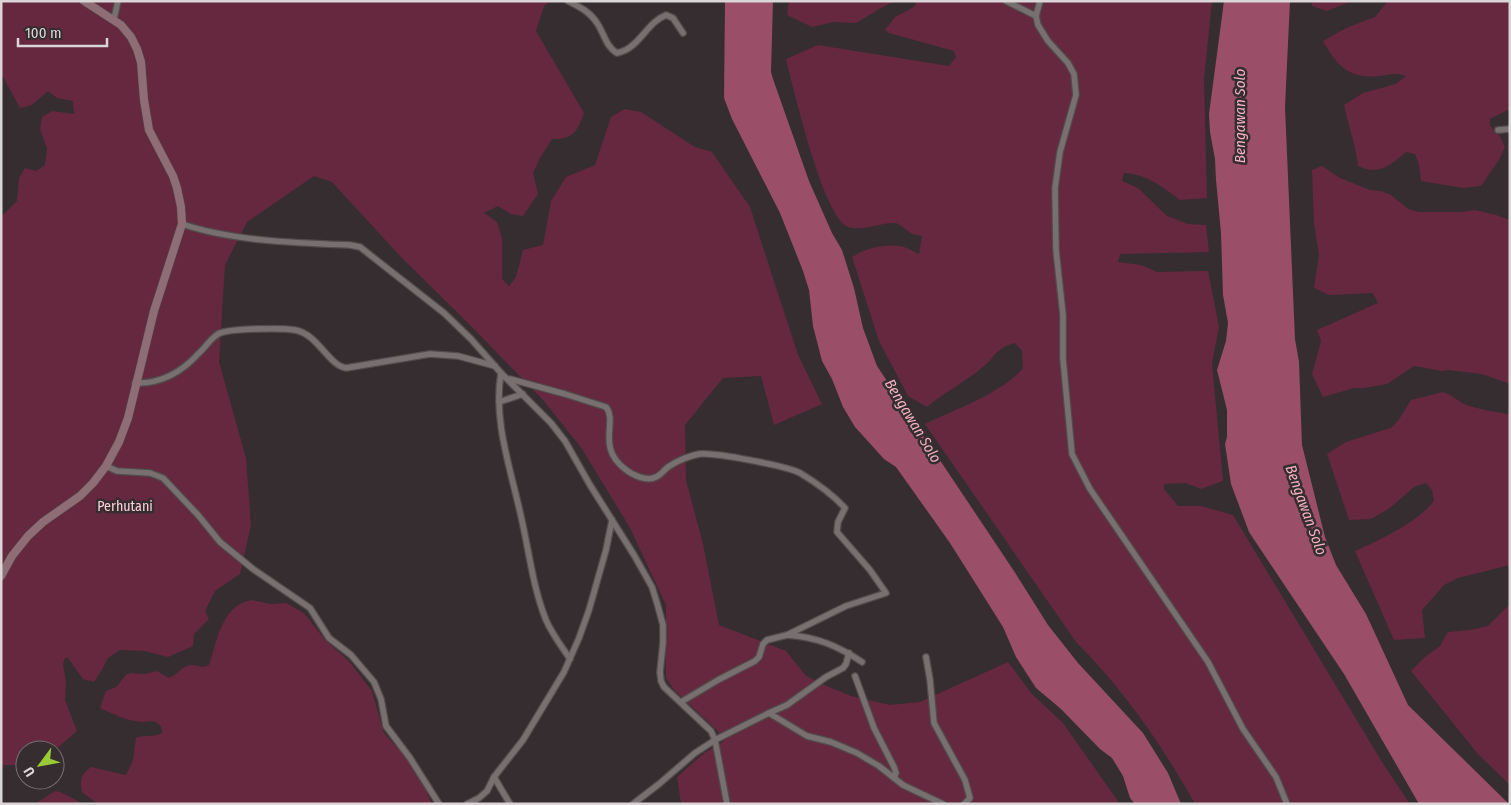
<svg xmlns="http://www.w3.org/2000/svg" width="1511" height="805" viewBox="0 0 1511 805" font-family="'Fira Sans Condensed',sans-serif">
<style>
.green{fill:#66283f}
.water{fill:#9a4e68}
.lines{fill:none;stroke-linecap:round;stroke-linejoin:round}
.street-casing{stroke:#514b4c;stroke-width:8}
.secondary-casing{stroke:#514b4c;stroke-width:9}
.street{stroke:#786f71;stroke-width:5.5}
.secondary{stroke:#8e6d77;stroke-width:8}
.labels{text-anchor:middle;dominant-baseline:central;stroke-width:5;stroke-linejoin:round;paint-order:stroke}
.park-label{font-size:14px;fill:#fccedb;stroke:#352d2f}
.water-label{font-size:15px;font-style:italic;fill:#f4b2c6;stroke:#352d2f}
</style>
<rect width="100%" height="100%" fill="#352d2f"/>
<g class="green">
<path d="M1,1H550L544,6L536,31L584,113C577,132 574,139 552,139L540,158L533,173L538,194L523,216L511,214L498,206L484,213L497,222L502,238V279L509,286L516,277L523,250L543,245L551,201L566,177L595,165L611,117L625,109L641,112L695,147L712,152L750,207L798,355L822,404L774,425L761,376L723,378L685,425L686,480L703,544L719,625L786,651L806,676L829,687L851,696L890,705L920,702L1008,662L1032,694L1063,723L1120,804H681L677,777L704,753L723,742L718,731L675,691L666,678V605L630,528L582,449L543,400L466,321L400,256L332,182L314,176L247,222L225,265L219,362L246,458L251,525L240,574L215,591L205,611L209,619L194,634L193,646L168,657L145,651L120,650L108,658L103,668L94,682L83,679L68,658H65L63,664L66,682L65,700L77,731L55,750H25V765H1V217L17,201L19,178L25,168L36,171L45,165L47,149L40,129L42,117L52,111L74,114L73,101L57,98L48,91L32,105L20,108L1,73Z"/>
<polygon points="789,1 899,1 888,4 856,23 833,22 812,27 787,15"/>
<path d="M917,1H1212L1204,80L1207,198L1180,200C1163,187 1146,174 1124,173L1122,181L1138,188L1167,216L1188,224L1206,225L1209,252L1120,254L1118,262L1141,265L1157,272L1208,271L1219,327L1212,363L1223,481L1201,489L1186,483L1164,484V489L1178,506H1201L1233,515L1382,762L1410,804H1195C1162,745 1124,690 1076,642L925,424C954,410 1004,392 1023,368L1022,351L1015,343C997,347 997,355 984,366C967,381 946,391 927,407L908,396L879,341L852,257C867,248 886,243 904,247C909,248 914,252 919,254L922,236C918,235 914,235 911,233C905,230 901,224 895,223C882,222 858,233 846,226C822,211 794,91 786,59L818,45L949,66L956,57L954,51L889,33L885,30L895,17L914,7Z"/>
<polygon points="1312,1 1352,1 1327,11 1312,6"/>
<path d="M1388,1H1510V109L1490,119V126L1500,136L1505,147L1499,160L1481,186L1463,188L1421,181L1419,165L1415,154L1406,152C1391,165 1379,176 1358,166C1356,145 1348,125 1344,105L1363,93L1396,84L1406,76C1396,72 1389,75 1379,76C1349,79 1337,66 1323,41L1346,28L1375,17Z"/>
<polygon points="1322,166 1340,178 1370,190 1381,191 1391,195 1408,209 1419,212 1462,212 1475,210 1496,215 1510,220 1510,384 1482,374 1448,370 1442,371 1414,366 1387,384 1364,388 1354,388 1323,397 1312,374 1321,341 1317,330 1378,303 1373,293 1329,295 1314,288 1319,255 1314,223 1312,170"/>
<path d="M1443,392C1454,396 1455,399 1464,404C1469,407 1504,414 1510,414V565L1458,578L1444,585L1422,610L1425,638L1394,640L1355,551C1380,540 1418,522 1434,501L1432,490L1426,483L1414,487L1390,508L1371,519L1349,520L1327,454L1346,442L1391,428L1398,421L1411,400Z"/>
<path d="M251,600L271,604L286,603L304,613L326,641L348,660L372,691L384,733L409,761L421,780L432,804H98L82,792C79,781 82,773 91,767L126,775L133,760L136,738C144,734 154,738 162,733C162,729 161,725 157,723C153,720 147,722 142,722C127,721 113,714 100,708L106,691L116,687L126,675L131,673L145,674L157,671L169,678C177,675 183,665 192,665C199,665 201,669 209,665C217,642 221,606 251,600Z"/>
<polygon points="1510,604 1510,785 1478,754 1411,671 1425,657 1440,646 1448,632 1470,630 1488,626"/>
<polygon points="55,791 60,792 84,804 35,804"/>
</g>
<g class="water">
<polygon points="725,1 773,1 771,72 773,79 809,181 832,233 842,250 854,288 863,328 877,366 1014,571 1048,625 1078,663 1143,733 1168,773 1181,804 1135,804 1130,798 1123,776 1112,758 1100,749 1061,709 1036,688 1016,657 1003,627 950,543 896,467 884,459 855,427 843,407 832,379 822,361 813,326 809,290 803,271 780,213 732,119 724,98"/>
<polygon points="1224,1 1290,1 1285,107 1295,339 1299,362 1302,445 1325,537 1336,565 1366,614 1408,705 1509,804 1419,804 1344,674 1249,532 1231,484 1225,444 1227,437 1227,410 1217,370 1226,341 1228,323 1223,295 1221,233 1216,180 1215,159 1210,132 1209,114"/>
</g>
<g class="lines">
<g class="street-casing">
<g id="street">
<path d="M568,1C580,7 590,12 597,23C604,33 606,47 617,53C639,49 646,23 666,15L673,18L683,33"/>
<polyline points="1006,1 1036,16"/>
<polyline points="1040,1 1036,16 1038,25 1048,41 1068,63 1074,74 1076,95 1060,152 1055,188 1056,250 1063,315 1063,359 1072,454 1090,489 1208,662 1243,729 1276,777 1287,804"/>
<polyline points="114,19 118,1"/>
<polyline points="1498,130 1510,129"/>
<path d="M182,224C232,241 297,243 350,245L360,247L444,313L471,339L501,373L551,423L565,441L590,485L634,555L652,587L657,603L663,625V643L660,672L661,681L664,687L711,731L715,740L727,804"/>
<path d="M501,373C493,419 510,467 520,512C529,549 532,585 546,620C552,634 562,647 570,659"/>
<path d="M510,379L565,394L606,407C618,422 596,447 625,469C632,475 647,482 656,477C661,475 664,470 668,467C677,461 689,456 699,454C713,452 787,466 800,473C815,482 833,495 845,508L838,522L837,532L870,570L886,593L846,606L787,635L767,640L763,644L759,657L755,661L718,680L681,702"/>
<path d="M135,383C161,384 182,372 199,353C206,347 210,339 218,334C228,328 282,328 295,330C318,334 328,365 346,368L430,354L458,356L495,366"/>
<polyline points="499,402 523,394"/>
<polyline points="106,466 117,471 150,473 163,478 198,515 220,542 253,569 310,608 329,638 351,655 374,682 381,699 386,726 410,758 439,804"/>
<path d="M787,635C817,637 838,646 862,662"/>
<polyline points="926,657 930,680 934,723 965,780 970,798 964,804"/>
<polyline points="855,676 874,728 894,767 896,773 894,778"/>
<polyline points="769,713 787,705 826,677 843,668 846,664 849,653"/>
<polyline points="494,777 510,804"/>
<polyline points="467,804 479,798 487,791 494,777 523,740 564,672 579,638 589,610 606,550 612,520"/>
<polyline points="633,804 659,784 695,753 715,740 769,713 807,736 831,742 857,753 879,766 903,785 943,804"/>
</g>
</g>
<g class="secondary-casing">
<polyline id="secondary" points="1,576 12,556 28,536 43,522 80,496 93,483 106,466 119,442 128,418 154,311 182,224 181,207 177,188 173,176 149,130 144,100 141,62 137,49 131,37 121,25 84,1"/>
</g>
<use href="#street" class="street"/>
<use href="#secondary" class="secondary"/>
</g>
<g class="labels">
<g class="park-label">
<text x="125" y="506">Perhutani</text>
</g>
<g class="water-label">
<text transform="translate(1240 116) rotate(-90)">Bengawan Solo</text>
<text transform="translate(913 421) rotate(59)">Bengawan Solo</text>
<text transform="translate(1306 510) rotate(70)">Bengawan Solo</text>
</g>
</g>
<rect width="1511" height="805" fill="none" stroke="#dad5d6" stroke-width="5"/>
<g transform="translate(40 765) rotate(238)"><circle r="24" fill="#352d2f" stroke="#777072"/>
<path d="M0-4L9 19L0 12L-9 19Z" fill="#99cb36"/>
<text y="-8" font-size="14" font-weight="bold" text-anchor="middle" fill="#dad5d6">U</text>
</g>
<path d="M18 38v8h89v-8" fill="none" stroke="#dad5d6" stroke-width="2.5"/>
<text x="25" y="38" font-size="15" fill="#dad5d6" stroke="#352d2f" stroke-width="4" paint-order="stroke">100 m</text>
</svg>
